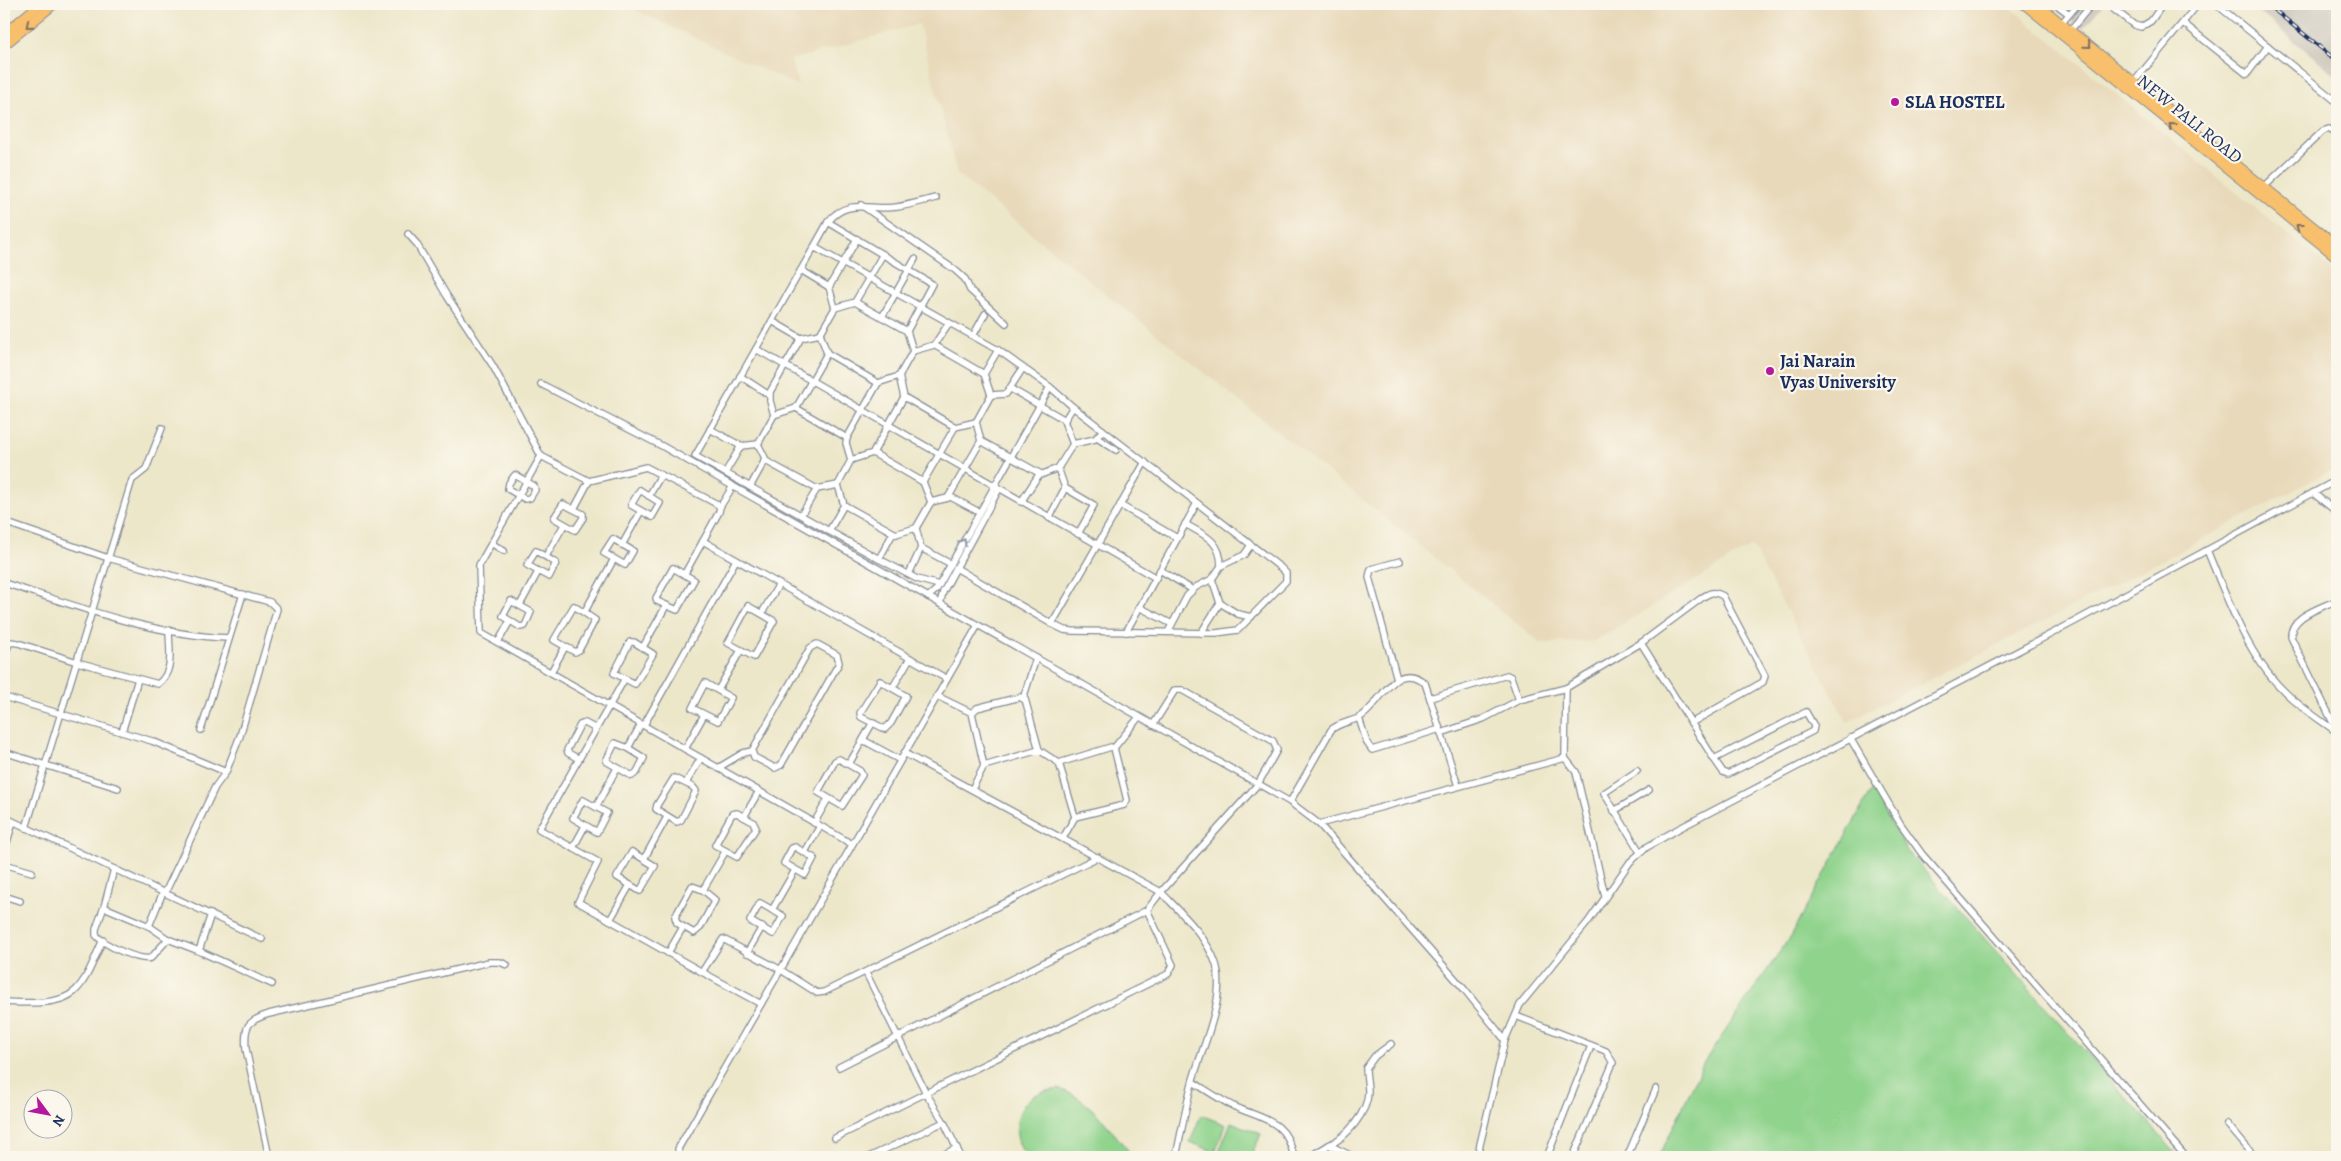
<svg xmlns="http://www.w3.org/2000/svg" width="2341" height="1161" viewBox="0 0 2341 1161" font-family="Alegreya,serif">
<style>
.built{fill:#e8d9ba}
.industrial{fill:#c9c3b8}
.green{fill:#8fd38c;stroke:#558175}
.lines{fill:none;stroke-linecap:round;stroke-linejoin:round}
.minor-casing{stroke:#848b94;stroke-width:8}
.highway-casing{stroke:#848b94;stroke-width:11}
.minor{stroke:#fff;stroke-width:5.5}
.highway{stroke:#f8bf6c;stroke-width:9}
.rail-casing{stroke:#1b2f5e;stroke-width:4}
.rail{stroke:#fbf7ec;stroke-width:2;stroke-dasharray:5.5;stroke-linecap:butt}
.oneway{stroke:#7e7064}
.oneway2{stroke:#8d97ae}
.poi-dot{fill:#b5179e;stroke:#fbf7ec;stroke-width:2}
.labels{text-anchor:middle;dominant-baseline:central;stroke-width:4.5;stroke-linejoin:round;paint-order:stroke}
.poi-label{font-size:18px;font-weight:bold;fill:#1b2f5e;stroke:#fbf7ec;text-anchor:start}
.street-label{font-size:18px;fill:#1b2f5e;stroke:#fbf7ec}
</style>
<rect width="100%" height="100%" fill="#fbf7ec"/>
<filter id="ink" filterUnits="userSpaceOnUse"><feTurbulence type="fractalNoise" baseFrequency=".02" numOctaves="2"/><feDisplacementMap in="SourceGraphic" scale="10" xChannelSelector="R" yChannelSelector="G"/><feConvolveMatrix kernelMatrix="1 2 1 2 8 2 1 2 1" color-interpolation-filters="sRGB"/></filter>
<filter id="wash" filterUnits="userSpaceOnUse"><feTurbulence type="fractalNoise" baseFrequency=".0096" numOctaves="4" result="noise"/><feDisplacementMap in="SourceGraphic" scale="20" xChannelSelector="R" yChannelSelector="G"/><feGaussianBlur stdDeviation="1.12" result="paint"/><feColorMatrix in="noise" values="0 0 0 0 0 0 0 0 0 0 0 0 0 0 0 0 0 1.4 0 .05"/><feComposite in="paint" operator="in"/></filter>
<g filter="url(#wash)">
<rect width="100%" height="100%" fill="#ede7ca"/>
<polygon class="built" points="623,4 2006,4 2337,275 2337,467 2172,555 1847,722 1752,546 1594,641 1541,643 957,174 919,24 791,60 798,86"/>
<g class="industrial">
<polygon points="2052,4 2104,4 2082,29 2051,6"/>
<polygon points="2249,4 2337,4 2337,76"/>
</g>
<g class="green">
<polygon points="1872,789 1907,851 2179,1157 1659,1157 1704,1062 1790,937"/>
<path d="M1059,1089C1091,1098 1112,1133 1134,1157H1027C1009,1137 1014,1100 1043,1092C1048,1090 1054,1090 1059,1089Z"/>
<polygon points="1201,1115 1226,1125 1215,1152 1190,1142"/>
<polygon points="1231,1122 1261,1134 1251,1157 1217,1157"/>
</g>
</g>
<g filter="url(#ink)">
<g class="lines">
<g class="minor-casing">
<g id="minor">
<polyline points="2056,4 2069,14"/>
<polyline points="2107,4 2134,25 2141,27 2151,21 2163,4"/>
<polyline points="2216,4 2337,102"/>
<polyline points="2183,23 2247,74 2268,46"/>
<polyline points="2060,25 2078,4"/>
<polyline points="2068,33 2092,4"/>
<polyline points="2134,82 2198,4"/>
<polyline points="2264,187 2323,131 2329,129 2337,134"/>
<polyline points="861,205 955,270 965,279 970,290 1006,323"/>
<path d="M828,222C847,197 871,211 897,207C910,205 923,201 936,198"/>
<polyline points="408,234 416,243 447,296 493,366 541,456 589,481 646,467 717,504 720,507 719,512 703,541 947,679"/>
<polyline points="801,270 829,287"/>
<polyline points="855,302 907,331"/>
<polyline points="835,308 855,302 883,254"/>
<polyline points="882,317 915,259"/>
<polyline points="772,321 801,338"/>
<polyline points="973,336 985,314"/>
<polyline points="934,345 949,323"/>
<polyline points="756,349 1156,578"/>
<polyline points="913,351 934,345 984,374"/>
<polyline points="827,353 878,383"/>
<polyline points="740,376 769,395"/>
<polyline points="541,384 662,446 1290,802 1319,824 1464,989 1505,1040"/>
<polyline points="1011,389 1065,420"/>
<polyline points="991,395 984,374 998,350"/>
<polyline points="991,395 1006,394 1023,368"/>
<polyline points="904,397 955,427"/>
<polyline points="1073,407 1064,421 1073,444"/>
<polyline points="796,408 847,438"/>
<polyline points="774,415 796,408 825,357 827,353 820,334"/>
<polyline points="710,429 741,446"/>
<polyline points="1097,438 1116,450"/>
<polyline points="981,441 1041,474"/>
<polyline points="873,453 923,482"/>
<polyline points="541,456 479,565 481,633 852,844"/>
<polyline points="764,460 817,489"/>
<polyline points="851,460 873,453 904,397 899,376"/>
<polyline points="725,473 741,446 758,444 774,415 770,401 770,392 801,338 820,334 835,308 829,287 857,239"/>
<polygon points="515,475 534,486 535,490 530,498 525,499 508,489 509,483"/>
<polyline points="750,487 764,462 765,458 758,444"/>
<polyline points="1065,488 1094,505 1078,534"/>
<polygon points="640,490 660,503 652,517 631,505"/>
<polyline points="2313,493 2337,512"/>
<polyline points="649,496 661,475"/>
<polyline points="949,496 979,512"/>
<polyline points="931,502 948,498 981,441 976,422 991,395"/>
<polyline points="1021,502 1038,476 1058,468 1073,444 1095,439 1103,430"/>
<polygon points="563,504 583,514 583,518 575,530 554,518"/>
<polyline points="844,505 896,534"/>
<polyline points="1120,505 1177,538"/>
<polyline points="720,507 733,486"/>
<polyline points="574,509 589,481"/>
<polyline points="801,515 817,489 838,485 851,460 846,443 847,438 878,383 899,376 913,351 907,331 932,284 828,222 814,247"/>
<polyline points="1049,518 1065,488 1058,468"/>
<polyline points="4,522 108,558 270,602 277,609 240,736 226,772 215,787 165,893"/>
<path d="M1185,524C1205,535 1221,541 1221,566"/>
<polyline points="829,531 844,505 838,485"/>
<polygon points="613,539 633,551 625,565 604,553"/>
<polyline points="491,543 504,551"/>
<polyline points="622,545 641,511"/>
<polyline points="921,548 951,564"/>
<path d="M2207,550C2226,596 2247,655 2283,690C2299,707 2319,719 2337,732"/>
<polygon points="536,551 556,563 549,577 527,565"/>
<polyline points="546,556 564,525"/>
<polyline points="879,559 892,535 916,528"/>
<polygon points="673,568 694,580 677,610 657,601 656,598"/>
<polyline points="1160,570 1193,590"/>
<polyline points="685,573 703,541"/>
<polyline points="909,574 921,548 916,528 931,502 923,482 955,427 976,422"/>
<polyline points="1212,579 1220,603 1238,614 1251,617"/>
<path d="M4,583C76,606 152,635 229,638"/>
<polyline points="939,585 917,579 879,559 695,456 814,247 998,350 1050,387 1073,407 1281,568 1286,573 1286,581 1238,630 1216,633 1072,631 1064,630 1052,624 956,568"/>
<polyline points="928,597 937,589 1050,387"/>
<path d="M2337,600C2321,608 2290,616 2291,637L2337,731"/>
<polygon points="511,601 531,612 525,626 520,627 503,616"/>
<polyline points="940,604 943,592 999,489"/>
<polyline points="520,605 538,572"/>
<polygon points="574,606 595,620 579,650 575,652 554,640"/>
<polygon points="748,606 774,621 754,657 728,643"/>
<polyline points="1139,607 1172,624"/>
<polyline points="585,611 614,559"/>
<polyline points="762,613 779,584"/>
<polyline points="1052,624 1145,462"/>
<polyline points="1126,632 1197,503"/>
<polyline points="1168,632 1187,596 1196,587 1212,579 1221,566 1244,555 1251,545"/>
<polyline points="1201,633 1220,603"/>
<polyline points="498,642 510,621"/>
<polygon points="630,642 634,642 653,654 635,684 614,673"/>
<polyline points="1641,643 1714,759"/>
<polygon points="817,644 837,655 839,663 781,765 775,768 754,757 752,751 810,648"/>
<polyline points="643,647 666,606"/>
<path d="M4,656L10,642L18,643L77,662L158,684C175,670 169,650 169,630"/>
<polyline points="551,672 565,647"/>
<polyline points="1397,679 1369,577 1371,569 1400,561"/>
<polyline points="624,680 539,829 598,862 578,902 702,972 723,939 781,970 817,993 824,992 1098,857"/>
<polygon points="880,681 906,696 891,723 885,729 861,717 860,713"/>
<polygon points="705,683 731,698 718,721 692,708"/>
<polyline points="893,687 910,658"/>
<polyline points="718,690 741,650"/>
<polyline points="937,696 972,713"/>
<polyline points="4,697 152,741 226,772"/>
<polyline points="1430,698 1507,675 1511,677 1519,700"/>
<polyline points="1023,699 1036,658"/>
<polygon points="1806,712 1814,726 1813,731 1728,774 1723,772 1714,759"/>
<polyline points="1359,718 1367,743 1372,750 1440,729"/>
<polyline points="644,725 736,560"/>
<path d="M1153,725L1175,690H1182L1273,741L1277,750L1258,784L1161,892C1181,913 1206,935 1216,964C1227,998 1201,1049 1192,1083C1186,1107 1181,1132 1176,1157"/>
<polyline points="201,730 243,594"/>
<polyline points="122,732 138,679"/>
<polyline points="1441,733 1483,719 1519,700 1566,688"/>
<polyline points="1850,738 1900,823 1922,854 2186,1157"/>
<polyline points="863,740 900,760"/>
<polygon points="615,743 628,748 644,758 637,772 632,776 606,761"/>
<polyline points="628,748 641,724"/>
<polyline points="1114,748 1139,717"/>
<polyline points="685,749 704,715"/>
<polyline points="4,752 118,788"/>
<path d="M1565,758L1566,688L1641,643L1703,597C1711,592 1714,591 1723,596L1765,676L1763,682L1691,723"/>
<polyline points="579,759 568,753 567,750 580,725 585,723 596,729"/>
<polygon points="839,759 860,771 862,775 842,806 818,792 835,761"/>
<polyline points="1059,763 1075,817"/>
<polyline points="849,764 873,722"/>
<polyline points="984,766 972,713 977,708 1020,697 1025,699 1039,750"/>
<polyline points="718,768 743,753 752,751"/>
<polyline points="1637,771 1604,793 1640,852"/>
<polygon points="674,778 693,787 696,791 681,820 677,822 656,809 657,805"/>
<polyline points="686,783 701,758"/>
<polyline points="972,789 984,766 1039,750 1059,763 1111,747 1114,748 1127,800 1124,805 1075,817 1063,838"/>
<polygon points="583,800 607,813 597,832 573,818"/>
<path d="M1290,802L1331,730C1339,722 1353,722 1362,716C1382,702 1395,659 1425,683L1458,786"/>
<polyline points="596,807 617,768"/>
<polyline points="1614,811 1649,790"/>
<polygon points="737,813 753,822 756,828 737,857 715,845 732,814"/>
<polyline points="4,817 262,939"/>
<polyline points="744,817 759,791"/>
<polyline points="814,823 828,799"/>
<polyline points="1319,824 1565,758 1576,772 1605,896"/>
<polyline points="26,828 132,480 146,469 162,428"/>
<polygon points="795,847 814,858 805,875 784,863 792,848"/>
<polyline points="573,848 585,826"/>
<polyline points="4,852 13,822"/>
<polygon points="632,852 655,866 640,891 617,877"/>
<polyline points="805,852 820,826"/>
<polyline points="644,859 667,817"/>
<polyline points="4,864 32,872"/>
<polyline points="114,869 104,907 149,926 163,892"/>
<polygon points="692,886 703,890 715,900 700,928 694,933 677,923 675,917"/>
<polyline points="703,890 725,852"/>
<polyline points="4,896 20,901"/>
<polygon points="760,903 783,916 773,934 750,921"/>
<path d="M104,907L96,929V935C104,945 138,961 151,958L168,939"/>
<polyline points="772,910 795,870"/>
<polyline points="211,914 199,951 272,984"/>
<polyline points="610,920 630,885"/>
<polyline points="149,926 168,939 199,951"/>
<polyline points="668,953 683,927"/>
<polyline points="747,953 762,927"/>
<polyline points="702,972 761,1004"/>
<polyline points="866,973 926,1093 1168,974 1173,965 1147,910"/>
<path d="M4,1002C24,1003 59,1006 75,991C88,979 95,956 103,940"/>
<polyline points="1516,1016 1606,1051 1613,1063 1573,1157"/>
<polyline points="839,1067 1147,910 1161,892 904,753"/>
<path d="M1193,1082C1206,1090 1219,1099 1233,1106C1264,1120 1286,1119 1294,1157"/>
<polyline points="2227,1124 2255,1157"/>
<polyline points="835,1138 926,1093 944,1122 961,1157"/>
<path d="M1329,1145C1347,1137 1368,1112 1368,1092C1368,1084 1366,1076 1366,1068L1375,1056L1391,1044"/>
<path d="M269,1157L246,1049C244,1026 247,1021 269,1014L489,962H500L507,965"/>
<polyline points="680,1157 678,1149 978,625"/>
<polyline points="869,1157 944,1122"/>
<polyline points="938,1157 957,1148"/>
<polyline points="1309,1157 1329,1145 1354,1157"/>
<polyline points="1477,1157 1505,1040 1520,1005 1588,922 1630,862 1647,847 1678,829 2072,623 2337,480"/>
<polyline points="1547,1157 1591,1046"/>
<polyline points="1627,1157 1656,1089"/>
</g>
</g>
<g class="highway-casing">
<g id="highway">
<polyline points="2024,4 2337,257"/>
<polyline points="2037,4 2337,246"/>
<polyline points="4,34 40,4"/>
<polyline points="4,45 54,4"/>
</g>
</g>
<use href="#minor" class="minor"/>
<use href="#highway" class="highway"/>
<g class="rail-casing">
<polyline id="rail" points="2267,4 2337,61"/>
</g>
<use href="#rail" class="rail"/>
</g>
<defs><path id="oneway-chevron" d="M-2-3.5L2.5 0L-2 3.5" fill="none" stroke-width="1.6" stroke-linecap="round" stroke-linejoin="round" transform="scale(1.25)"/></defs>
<g class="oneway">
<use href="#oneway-chevron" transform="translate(29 25) rotate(141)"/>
<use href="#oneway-chevron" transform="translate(2088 45) rotate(39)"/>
<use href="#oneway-chevron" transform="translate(2172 126) rotate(-141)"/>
<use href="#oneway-chevron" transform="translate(2299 227) rotate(-142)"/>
</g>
<use class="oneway2" href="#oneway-chevron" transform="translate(963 542) rotate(-61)"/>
</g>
<g class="poi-dot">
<circle cx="1895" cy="102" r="5"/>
<circle cx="1770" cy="371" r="5"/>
</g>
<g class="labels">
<g class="poi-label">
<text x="1905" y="102">SLA HOSTEL</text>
<text x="1780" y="361">Jai Narain<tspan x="1780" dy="21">Vyas University</tspan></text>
</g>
<g class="street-label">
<text transform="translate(2190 119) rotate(39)">NEW PALI ROAD</text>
</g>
</g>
<rect width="2341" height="1161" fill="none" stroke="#fbf7ec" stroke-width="20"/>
<g transform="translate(48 1114) rotate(122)"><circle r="24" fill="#fbf7ec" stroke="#a1a7b3"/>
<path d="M0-4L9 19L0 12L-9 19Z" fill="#b5179e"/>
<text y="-8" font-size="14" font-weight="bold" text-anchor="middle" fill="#1b2f5e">N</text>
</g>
</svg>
